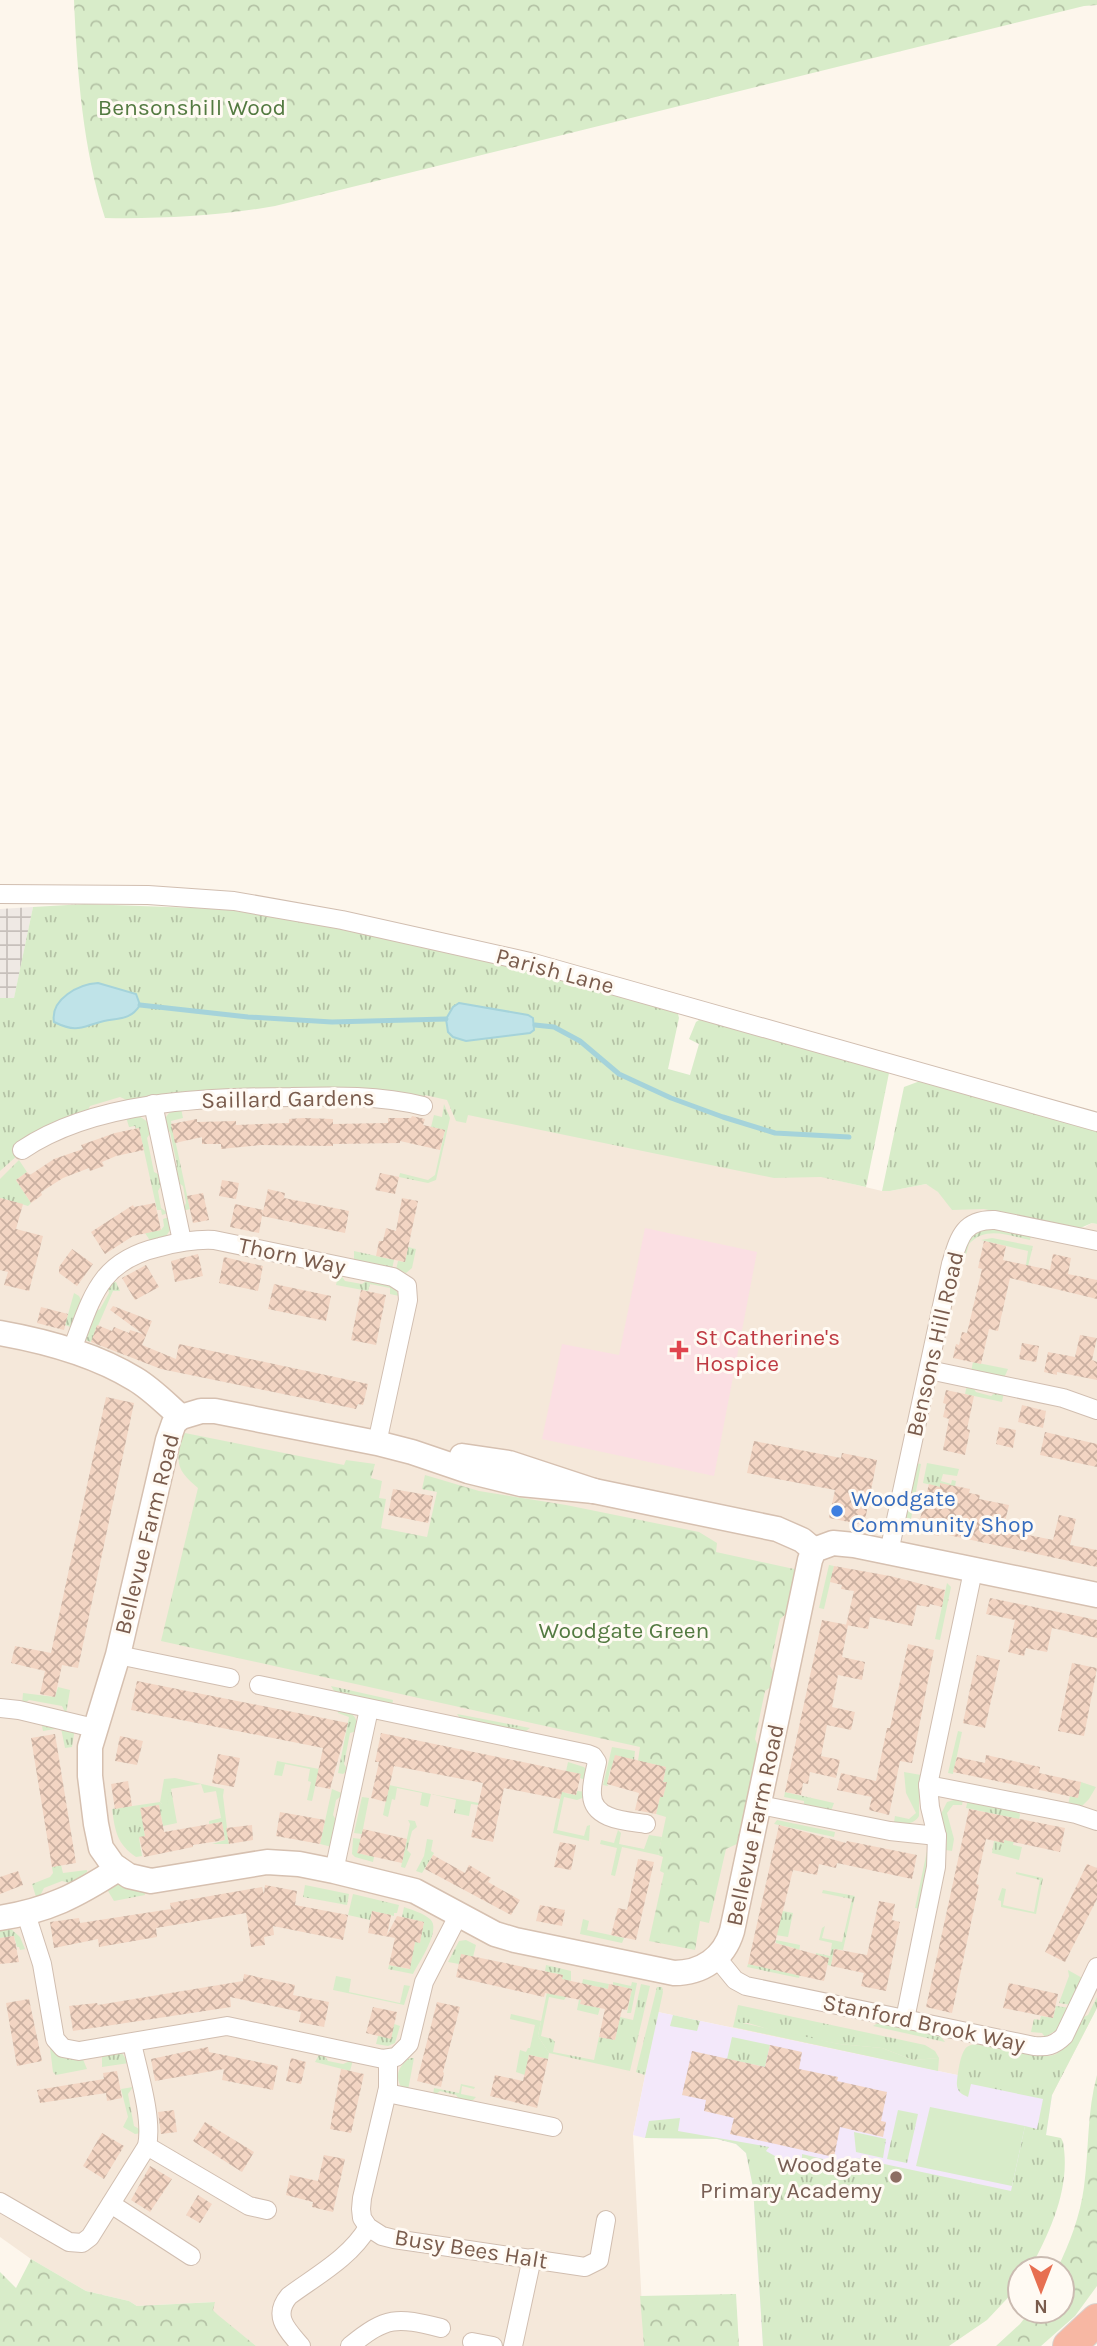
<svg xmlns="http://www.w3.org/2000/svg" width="1097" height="2346" viewBox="0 0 1097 2346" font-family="Karla,sans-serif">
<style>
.residential{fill:#f5e8da}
.industrial{fill:url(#industrial-grid)}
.education{fill:#f3e8fa}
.medical{fill:#fbdfe3}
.grass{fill:url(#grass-tufts)}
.forest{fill:url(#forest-crowns)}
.garden{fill:#d8ecc9}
.water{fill:#bfe3e8;stroke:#a5d3da;stroke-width:2}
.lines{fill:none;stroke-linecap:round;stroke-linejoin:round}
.stream{stroke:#a5d3da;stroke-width:5}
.building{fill:url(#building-cross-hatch)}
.street-casing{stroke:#d1beb0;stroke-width:20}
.secondary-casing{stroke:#d6c0b0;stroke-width:27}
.highway-casing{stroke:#dad1cd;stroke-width:34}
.street{stroke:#fff;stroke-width:18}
.secondary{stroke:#fff;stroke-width:24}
.highway{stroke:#f7b7a3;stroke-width:32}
.health-dot{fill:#e0444e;stroke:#fffaf3;stroke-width:2.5}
.shop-dot{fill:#3f7fe0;stroke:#fffaf3;stroke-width:2.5}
.education-dot{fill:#8d6e63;stroke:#fffaf3;stroke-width:2.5}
.labels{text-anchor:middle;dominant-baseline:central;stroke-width:6;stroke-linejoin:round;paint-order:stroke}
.park-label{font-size:23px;fill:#537a41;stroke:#fffaf3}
.street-label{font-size:23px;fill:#7a5c4d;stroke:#fffaf3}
.health-label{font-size:23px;fill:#be3a42;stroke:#fffaf3;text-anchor:start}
.shop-label{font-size:23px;fill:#366cbe;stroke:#fffaf3;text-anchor:start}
.education-label{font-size:23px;fill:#785e54;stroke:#fffaf3;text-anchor:end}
</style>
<defs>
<pattern id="industrial-grid" width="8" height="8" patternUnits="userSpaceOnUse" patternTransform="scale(1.75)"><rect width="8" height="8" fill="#efe9e4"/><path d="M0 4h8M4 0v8" fill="none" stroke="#c7c0bb"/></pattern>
<pattern id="grass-tufts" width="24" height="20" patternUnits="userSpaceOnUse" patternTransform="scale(1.75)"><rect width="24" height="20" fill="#d8ecc9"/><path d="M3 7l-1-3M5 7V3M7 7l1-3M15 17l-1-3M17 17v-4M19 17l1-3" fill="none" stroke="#b4c2a5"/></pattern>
<pattern id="forest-crowns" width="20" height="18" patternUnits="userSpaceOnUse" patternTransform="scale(1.75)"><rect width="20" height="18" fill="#d8ecc9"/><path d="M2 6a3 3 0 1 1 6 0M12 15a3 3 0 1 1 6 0" fill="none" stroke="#b4c2a5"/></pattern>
<pattern id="building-cross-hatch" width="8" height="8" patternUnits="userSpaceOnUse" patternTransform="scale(1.75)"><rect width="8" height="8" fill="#f3d5c3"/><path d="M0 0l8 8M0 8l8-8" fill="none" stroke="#cab0a1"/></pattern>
</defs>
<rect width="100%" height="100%" fill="#fdf6ec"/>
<polygon class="residential" points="134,1072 420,1080 882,1191 890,1191 926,1184 934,1188 943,1196 1085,1227 1092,1223 1097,1224 1097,2008 1052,2095 658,2012 633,2135 644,2346 256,2346 218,2316 213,2310 214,2302 137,2306 129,2301 86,2291 31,2259 0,2237 0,1113"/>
<polygon class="industrial" points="33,907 14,999 0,998 0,909"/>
<polygon class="education" points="658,2012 1052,2095 1037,2194 910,2346 763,2346 753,2187 746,2153 736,2144 717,2139 645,2138 633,2135"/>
<polygon class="medical" points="645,1228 757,1252 714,1476 542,1439 562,1344 619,1355"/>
<g class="grass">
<polygon points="85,904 223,909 315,923 505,964 672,1009 678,1014 679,1018 668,1069 690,1075 699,1044 689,1039 696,1022 702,1018 890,1068 866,1187 821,1177 774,1178 468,1115 466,1123 456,1121 447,1100 425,1095 423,1099 131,1102 120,1097 90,1106 86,1114 19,1154 0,1171 0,998 14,998 33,907"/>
<polygon points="920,1081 1039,1110 1097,1132 1097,1224 1092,1223 1078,1229 984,1209 952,1210 938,1192 926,1184 890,1191 882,1191 904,1087"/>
<polygon points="444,1104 450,1118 436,1180 428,1183 399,1177 400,1173 428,1180 435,1175 445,1130 431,1127 434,1115 442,1117"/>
<polygon points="181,1108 183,1118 171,1121 190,1209 182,1211 186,1203 183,1186 176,1181 174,1172 177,1165 170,1132 164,1128 166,1117 169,1113"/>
<polygon points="139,1116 148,1122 151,1132 147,1138 154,1172 160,1175 162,1184 158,1191 161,1208 168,1213 162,1215 161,1210 157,1210 139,1128 136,1129 135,1126 129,1127 126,1117"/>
<polygon points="19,1160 27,1172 16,1180 31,1203 28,1206 1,1198 0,1200 0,1179"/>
<polygon points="169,1217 170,1230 165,1238 151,1242 145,1233 161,1230 164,1226 163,1219"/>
<path d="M989,1228L1031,1236L1030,1240C1009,1236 986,1225 969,1244L963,1265L958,1264C962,1245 970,1234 989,1228Z"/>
<polygon points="992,1238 1033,1246 1028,1266 1026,1265 1028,1251 981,1240"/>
<polygon points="408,1247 416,1249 412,1268 406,1273 396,1270 398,1261 405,1262"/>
<polygon points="354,1251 394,1260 392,1269 354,1260"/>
<polygon points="339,1272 345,1281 362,1284 369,1279 394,1286 399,1296 390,1294 390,1288 370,1284 368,1291 336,1285"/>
<polygon points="111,1282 116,1282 120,1291 113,1291 91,1342 85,1340 93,1312 100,1309 109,1293 107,1286"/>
<polygon points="74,1293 79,1296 82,1302 73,1328 65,1325"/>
<polygon points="973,1362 1008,1369 1004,1378 971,1372"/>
<polygon points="967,1385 972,1386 976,1392 991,1396 998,1391 1004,1392 1002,1402 965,1394"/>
<polygon points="916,1463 921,1464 911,1519 906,1518"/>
<polygon points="927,1463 959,1469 957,1476 943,1474 941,1481 951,1484 952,1480 956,1481 951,1506 948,1489 923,1483"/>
<polygon points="947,1583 951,1587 950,1592 940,1640 935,1639"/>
<polygon points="331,1686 393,1700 392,1706 336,1694"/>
<polygon points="58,1687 70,1690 66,1714 62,1706 29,1700 22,1705 23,1693 55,1697"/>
<path d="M337,1707C350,1711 359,1715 357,1731L350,1733L344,1764L348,1770L343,1774L338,1773L349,1717L338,1713Z"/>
<polygon points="457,1714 530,1728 522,1734 462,1721"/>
<polygon points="55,1723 75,1728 72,1747 65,1748 61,1728 43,1731 42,1726"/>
<polygon points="612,1747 635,1751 634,1760 610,1770 607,1784 608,1786 603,1785"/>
<polygon points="1081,1782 1096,1787 1089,1799 1082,1806 1068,1805 1070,1796 1078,1797"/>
<path d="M169,1789H171L177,1823L163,1826L159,1805L141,1808L145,1836L139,1838L142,1856L136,1857C117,1844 115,1831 112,1809L160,1802L162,1804Z"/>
<polygon points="785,1792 834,1803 831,1811 804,1805 804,1801 784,1797"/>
<polygon points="431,1794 479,1803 478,1805 471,1804 469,1816 454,1813 456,1800"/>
<polygon points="968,1799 1018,1809 1020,1815 1013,1845 1022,1847 1019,1860 992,1853 994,1841 1004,1842 1009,1817 966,1808"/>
<polygon points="408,1820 415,1821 417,1827 412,1831 407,1850 411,1854 405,1868 401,1867 410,1824"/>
<polygon points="427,1839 433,1840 431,1851 434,1853 422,1873 416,1871 424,1856"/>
<polygon points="927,1851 929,1854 921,1909 915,1908"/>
<polygon points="61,1865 63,1873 87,1870 87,1872 70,1883 62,1881 44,1888 40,1896 36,1897 32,1884 50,1877 53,1873 52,1867"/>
<polygon points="1016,1872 1043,1878 1036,1914 1001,1907 1001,1901 998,1900 1002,1888 1006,1889 1003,1905 1034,1912 1040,1880 1016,1874"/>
<polygon points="118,1883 144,1890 145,1895 114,1901 105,1886"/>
<polygon points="305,1885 349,1894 347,1905 303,1897"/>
<polygon points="823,1890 855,1896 843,1950 834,1949 831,1966 815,1960 816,1953 830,1956 832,1943 819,1940 822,1928 825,1926 822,1938 842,1942 852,1899 822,1893"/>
<polygon points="353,1894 399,1905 397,1913 394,1913 394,1916 372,1911 370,1920 348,1915"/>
<path d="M404,1907C412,1910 423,1913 430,1919C442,1929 419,1962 413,1974L388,1969L389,1965L409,1969L415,1942H420L424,1922L402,1917Z"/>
<polygon points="762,1907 793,1913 788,1937 776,1935"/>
<polygon points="11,1929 20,1937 25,1949 20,1950 19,1947 17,1947 14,1936 0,1938 0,1930"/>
<polygon points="466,1940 476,1945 473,1957 459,1964 448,1962 459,1941"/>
<polygon points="776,1940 800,1945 799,1952 804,1954 799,1978 747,1967 748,1964 788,1972 794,1948 776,1943"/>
<polygon points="546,1965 571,1971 571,1981 562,1979 563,1975 554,1973 569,1993 564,2000 549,1997 541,2036 552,2039 555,2042 553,2052 594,2060 599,2037 615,2040 620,2017 633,2020 641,1984 650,1986 630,2071 549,2053 538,2036 551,1973 545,1971"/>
<polygon points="1068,1970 1084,1979 1071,2005 1059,2003 1069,1976"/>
<polygon points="657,1987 662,1987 663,1992 645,2075 636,2072"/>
<path d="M1097,1997V2008L1052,2095L1046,2135L1061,2138L1063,2142C1071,2187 1051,2230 1030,2269H1020V2285L987,2320L949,2346H763L753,2187L746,2153L736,2144L717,2139L645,2138L649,2121L680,2118L678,2131L769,2147L766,2151L782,2160L802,2159V2154L823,2159L821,2162C833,2172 842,2173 857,2170L856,2158L1011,2191L1025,2126L1037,2129L1043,2099L971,2084L968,2097C960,2094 956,2090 957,2081C958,2072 960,2056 965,2049C977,2033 1035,2064 1056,2054C1069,2047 1074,2030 1081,2018L1088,2015Z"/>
<polygon points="738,2005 925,2045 935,2051 939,2058 913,2060 882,2048 839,2044 781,2033 748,2023 734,2023"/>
<polygon points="1056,2006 1070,2008 1058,2029 1045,2037 1042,2033 1031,2032 1034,2019 1040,2020 1041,2016 1053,2018"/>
<polygon points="673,2015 700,2021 697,2031 670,2026"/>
<polygon points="881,2021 938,2033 945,2042 873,2026"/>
<polygon points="394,2024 400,2026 395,2043 388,2046 376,2044 378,2036"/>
<polygon points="732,2037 770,2045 765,2067 727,2059"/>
<polygon points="53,2047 82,2057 87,2069 56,2075 53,2072 50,2048"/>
<polygon points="121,2052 129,2063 102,2067 102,2054"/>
<polygon points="320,2053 323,2053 328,2061 343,2064 353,2060 350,2071 315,2062"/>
<path d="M410,2058H414L408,2090L401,2087C394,2074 400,2065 410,2058Z"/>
<polygon points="461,2084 475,2087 474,2089 462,2086 461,2094 476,2097 473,2100 461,2102 456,2095 440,2091 433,2096 434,2088 459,2093"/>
<polygon points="133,2087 128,2094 134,2126 141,2130 141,2133 135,2134 123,2127 128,2117 121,2089"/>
<polygon points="898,2110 918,2114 907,2163 887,2159"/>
<polygon points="854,2132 886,2139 883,2158 856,2152"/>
</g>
<g class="forest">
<path d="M74,0H1097V5L1084,6L275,206C219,216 161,219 105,218C83,149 77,73 74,0Z"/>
<path d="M185,1433L344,1465L346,1460L375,1464L371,1478L382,1481L379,1498L386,1499L381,1528L427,1537L437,1492L422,1489L425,1475L479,1491L566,1505L699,1532L717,1543L716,1552L794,1569V1591L788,1612L780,1619L770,1666L777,1678L775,1684L765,1691L755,1739L759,1748L739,1843L726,1849L709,1923L700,1921L695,1950L649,1941L664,1873L660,1871L663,1857L658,1855L666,1817L656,1814L660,1797H663L666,1783L663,1782L666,1767L638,1761L640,1747L161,1641L198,1488C184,1476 176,1469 179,1450C180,1443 181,1439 185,1433Z"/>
<path d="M1097,2075V2286L1075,2316L1041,2346H996L1020,2324L1030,2311H1062V2269H1057C1070,2243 1080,2216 1084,2187C1089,2150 1087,2111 1097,2075Z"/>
<polygon points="31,2259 86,2291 129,2301 137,2306 215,2302 213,2310 218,2315 256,2346 0,2346 0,2272 16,2288"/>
<polygon points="736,2294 739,2346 644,2346 640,2296"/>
</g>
<g class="garden">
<polygon points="829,1565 834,1566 824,1609 819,1608"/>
<polygon points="958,1731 962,1732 953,1774 948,1773"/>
<polygon points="277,1761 319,1769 312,1801 307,1800 311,1782 308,1781 310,1769 285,1764 282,1776 274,1775"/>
<polygon points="568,1762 584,1767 589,1772 589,1781 580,1778 580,1774 570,1772 565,1793 576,1795 577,1791 587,1792 585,1797 577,1800 564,1797 557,1830 584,1836 587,1826 590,1825 589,1841 553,1833"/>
<path d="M904,1772L921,1775L919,1786V1816C913,1826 904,1823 894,1822L895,1816L909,1819L916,1813L906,1793Z"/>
<polygon points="175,1778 224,1789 223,1796 229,1844 212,1844 225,1840 222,1822 209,1824 209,1821 221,1818 216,1791 204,1793 201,1784 170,1789 167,1804 162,1804 160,1802 164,1779"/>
<polygon points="389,1785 431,1794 428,1807 420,1805 422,1793 397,1788 395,1800 392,1799 388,1817 383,1815"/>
<polygon points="332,1789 344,1794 336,1800 333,1815 338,1823 332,1847 320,1844"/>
<polygon points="362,1797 369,1798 362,1834 354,1833"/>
<polygon points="957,1799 963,1800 962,1805 953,1805 947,1813 954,1839 952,1851 946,1850 947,1839 941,1814 947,1802"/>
<polygon points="777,1820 835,1832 834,1837 774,1824"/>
<polygon points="618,1830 621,1833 619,1844 644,1849 649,1835 662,1837 658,1855 622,1847 615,1876 611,1875 617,1848 600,1844 601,1840 614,1843"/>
<polygon points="353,1838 361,1839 358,1853 374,1857 373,1862 355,1857 352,1854"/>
<polygon points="583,1919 589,1921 587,1930 624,1938 622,1943 580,1934"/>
<polygon points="336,1976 351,1979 349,1992 400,2003 404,1985 410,1986 404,2005 333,1990"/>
<polygon points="583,1979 609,1984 608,1989 584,1984 580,2004 600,2008 598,2015 577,2010"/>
<polygon points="613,1982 631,1986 632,1982 637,1983 631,2013 627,2013 632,1989 613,1985"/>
<polygon points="511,2014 541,2021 538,2036 549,2053 548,2059 529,2055 525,2075 516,2072 520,2050 526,2052 528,2048 530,2048 535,2025 510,2019"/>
<polygon points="738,2022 839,2044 882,2048 913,2060 939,2058 938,2071 733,2027 734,2023"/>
<polygon points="930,2107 1025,2126 1012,2186 916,2166"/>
</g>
<g class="water">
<path d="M98,983L136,994L140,1005C131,1020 119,1018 104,1021C82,1026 79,1034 54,1022C50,999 79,984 98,983Z"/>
<polygon points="459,1003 528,1015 533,1018 534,1030 530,1033 466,1041 453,1037 448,1032 446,1019 453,1007"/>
</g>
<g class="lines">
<g class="stream">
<polyline points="140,1005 248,1017 332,1022 446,1019"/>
<polyline points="535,1025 554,1027 580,1041 619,1074 671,1098 723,1117 775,1133 849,1137"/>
</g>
</g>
<g class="building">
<polygon points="412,1116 425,1119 423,1125 445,1130 440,1150 400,1141 400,1143 333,1144 333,1146 261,1145 221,1149 221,1144 202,1144 202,1137 175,1143 171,1124 197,1119 197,1122 236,1121 236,1125 289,1123 289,1119 303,1118 333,1119 333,1124 388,1123 388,1118 411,1118"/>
<polygon points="139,1128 144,1150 116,1156 102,1162 104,1166 90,1171 89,1168 63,1178 41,1192 42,1195 31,1203 16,1180 27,1172 30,1175 54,1159 83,1149 81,1145 115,1133"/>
<polygon points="380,1173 399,1177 395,1194 375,1190"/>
<polygon points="222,1180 239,1183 236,1199 219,1196"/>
<polygon points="268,1189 285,1193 284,1198 349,1211 345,1233 262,1216"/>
<polygon points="203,1193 209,1220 193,1223 187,1196"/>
<polygon points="0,1198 23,1204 16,1229 43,1236 29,1291 4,1285 8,1272 0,1270"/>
<polygon points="402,1198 418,1201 405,1262 376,1256 379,1241 383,1241 386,1228 396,1231"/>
<polygon points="155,1203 161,1230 133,1236 105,1254 91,1232 133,1205 134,1207"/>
<polygon points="235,1204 263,1210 259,1233 230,1227"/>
<polygon points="984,1241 1006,1246 1003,1260 1050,1270 1053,1254 1071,1258 1068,1274 1097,1280 1097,1299 1010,1278 998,1331 989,1329 981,1364 953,1358 956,1344 959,1345 962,1332 967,1333 982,1269 978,1268"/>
<polygon points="72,1249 93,1264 77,1286 59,1273 59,1267"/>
<polygon points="198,1254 203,1276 175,1282 171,1261"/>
<polygon points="224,1257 263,1266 258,1291 219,1283"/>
<polygon points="146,1265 159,1287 135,1300 122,1278"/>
<polygon points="274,1284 331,1296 326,1321 268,1309"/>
<polygon points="361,1290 386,1295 376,1345 351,1340"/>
<polygon points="113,1306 152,1321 142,1345 176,1359 179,1344 368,1384 363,1405 358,1404 356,1409 161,1369 91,1342 97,1325 112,1331 114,1327 129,1333 130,1330 143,1334 110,1310"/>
<polygon points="41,1307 68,1314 64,1330 37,1323"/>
<polygon points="1080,1335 1097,1338 1092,1360 1097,1362 1097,1380 1057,1372 1057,1375 1044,1372 1048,1352 1075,1357"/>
<polygon points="1022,1343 1039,1346 1036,1362 1019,1359"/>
<polygon points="946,1390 974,1396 967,1429 970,1430 965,1455 943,1450 949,1419 943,1417 946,1404 943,1403"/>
<polygon points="106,1397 134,1403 78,1668 62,1665 55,1697 40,1694 45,1671 11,1663 15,1646 51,1653"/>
<polygon points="1022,1405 1046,1411 1043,1428 1018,1422"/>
<polygon points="999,1427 1016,1430 1013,1448 996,1444"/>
<polygon points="1045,1432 1097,1444 1097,1467 1040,1455"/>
<polygon points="754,1441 841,1458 842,1453 877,1460 864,1525 829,1518 835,1490 747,1473"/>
<polygon points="940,1483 970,1489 969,1493 980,1495 979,1499 1009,1505 1003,1530 1053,1540 1059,1515 1076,1519 1070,1545 1097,1550 1097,1567 939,1533 939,1536 917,1531 929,1484 940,1487"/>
<polygon points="393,1489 433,1496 428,1523 388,1515"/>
<polygon points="834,1566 890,1576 945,1590 942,1607 930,1604 929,1607 917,1605 912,1626 870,1617 868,1629 846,1625 854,1591 841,1589 842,1585 830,1582"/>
<polygon points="990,1598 1097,1620 1097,1638 1052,1628 1047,1652 1026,1648 1024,1656 1008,1652 1015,1620 986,1614"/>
<polygon points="822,1620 848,1625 842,1657 865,1662 862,1680 838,1675 832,1707 855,1712 851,1730 827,1725 821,1756 840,1760 836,1778 810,1772 808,1784 803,1783 801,1795 785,1792"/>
<polygon points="908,1644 934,1650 912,1763 900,1761 889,1815 869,1810 872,1797 837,1790 841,1773 876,1781 887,1728 890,1728"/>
<polygon points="977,1655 1000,1660 985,1728 963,1723"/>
<polygon points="1072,1663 1097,1668 1084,1736 1058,1731"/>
<polygon points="137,1681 348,1723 330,1789 315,1786 323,1748 131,1710"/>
<polygon points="381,1733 581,1774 576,1795 562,1792 560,1799 504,1788 493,1842 471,1837 483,1783 394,1766 386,1802 371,1798 379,1762 375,1762"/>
<polygon points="55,1734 76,1863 52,1867 31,1738"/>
<polygon points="120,1736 143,1741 137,1765 115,1761"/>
<polygon points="218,1754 240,1758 234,1787 212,1783"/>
<polygon points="615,1755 666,1767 663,1782 667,1782 663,1797 660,1797 656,1814 635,1810 639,1793 607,1784"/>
<polygon points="986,1755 1040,1767 1039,1773 1081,1782 1078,1798 953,1772 957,1757 985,1763"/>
<polygon points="128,1781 132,1806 115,1809 111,1784"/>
<polygon points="159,1805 164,1832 222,1822 225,1840 193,1845 193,1847 144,1857 139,1837 145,1836 140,1808"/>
<polygon points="969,1809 1065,1828 1060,1852 1004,1840 1004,1843 986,1839 976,1884 979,1885 952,2013 926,2007"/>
<polygon points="280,1812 325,1820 320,1844 276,1836"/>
<polygon points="252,1825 253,1840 229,1844 226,1828"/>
<polygon points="779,1825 846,1843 847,1841 917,1855 912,1879 837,1863 836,1868 819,1864 817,1875 793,1870 775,1943 829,1958 824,1981 748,1964"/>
<polygon points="363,1829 407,1839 402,1863 357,1853"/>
<polygon points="560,1842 576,1845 571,1870 554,1867"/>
<polygon points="433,1855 465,1873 469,1865 491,1878 488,1882 520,1900 511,1915 425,1869"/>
<polygon points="638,1859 654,1862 636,1940 611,1935 618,1908 627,1910"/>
<polygon points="1087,1864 1097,1868 1097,1899 1065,1962 1045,1952"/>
<polygon points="18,1871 23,1885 0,1894 0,1877"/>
<polygon points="265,1885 297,1891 295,1905 348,1915 343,1940 273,1926 274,1935 264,1937 265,1945 251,1947 246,1913 156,1928 157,1937 99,1947 98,1939 54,1948 50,1922 79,1918 80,1923 171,1909 170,1903 262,1887 264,1894"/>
<polygon points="879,1901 895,1904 892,1920 900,1922 886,1991 861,1986 864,1973 831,1966 834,1949 867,1955"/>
<polygon points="540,1905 565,1910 562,1926 536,1921"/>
<polygon points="372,1911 391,1915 387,1935 397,1916 424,1922 420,1943 415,1942 410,1969 389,1965 395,1938 368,1933"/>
<polygon points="14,1936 19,1962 0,1964 0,1938"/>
<polygon points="461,1954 563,1975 562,1979 608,1989 609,1984 632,1989 627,2010 622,2009 615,2040 599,2037 605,2009 580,2004 581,2000 545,1993 544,1997 456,1977"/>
<polygon points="244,1974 295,1985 293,1995 329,2002 324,2027 299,2022 301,2012 230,1997 231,2007 73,2031 69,2006 97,2003 98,2005 243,1981"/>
<polygon points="1009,1983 1058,1994 1053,2018 1003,2008"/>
<polygon points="29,1999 42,2061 17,2066 6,2003"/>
<polygon points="437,2002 460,2007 443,2072 444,2073 441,2087 417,2081"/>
<polygon points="373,2007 397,2012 391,2039 366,2033"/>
<polygon points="770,2045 802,2052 799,2069 838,2077 837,2081 887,2092 881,2121 886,2122 883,2137 840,2127 834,2157 730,2134 734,2118 704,2111 706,2100 682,2095 692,2051 765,2067"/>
<polygon points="208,2047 209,2052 278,2066 273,2090 222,2080 224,2069 155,2081 151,2059"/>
<polygon points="529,2055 548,2059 537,2108 490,2096 495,2075 523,2081"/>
<polygon points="291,2058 306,2062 301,2084 286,2081"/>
<polygon points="341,2069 364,2074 351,2133 330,2129"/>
<polygon points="117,2071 122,2098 107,2101 106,2093 40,2103 37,2090 104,2079 103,2073"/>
<polygon points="174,2110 177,2132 161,2134 158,2112"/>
<polygon points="205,2122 254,2152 242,2172 193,2141"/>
<polygon points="102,2133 124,2146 104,2179 83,2166"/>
<polygon points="324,2155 345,2159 333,2212 312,2207 313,2202 286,2195 290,2175 318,2181"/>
<polygon points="150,2166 172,2179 150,2212 131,2200"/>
<polygon points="198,2195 212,2204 200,2223 186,2215"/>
</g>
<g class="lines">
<g class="street-casing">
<g id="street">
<polyline points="0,894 148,895 234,901 342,920 530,962 1097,1122"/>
<polyline points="153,1104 182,1241"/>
<path d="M22,1150C94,1101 206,1097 291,1097C335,1096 380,1095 423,1106"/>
<path d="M71,1352C92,1298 98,1261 160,1247C179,1242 195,1239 214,1240L393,1277L407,1286L408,1300L377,1443"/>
<polyline points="929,1370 1063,1398 1097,1410"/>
<path d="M889,1552L951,1264C959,1238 963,1219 995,1220L1097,1241"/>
<polyline points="118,1655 230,1678"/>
<path d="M259,1685L588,1754L593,1756L597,1762C595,1772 591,1784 592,1795C593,1820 627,1821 646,1824"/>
<polyline points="0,1708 19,1710 94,1728"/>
<polyline points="928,1785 1076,1814 1097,1821"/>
<polyline points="760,1805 890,1831 937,1836 930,1807 928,1785 973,1571"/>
<polyline points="334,1871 369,1709"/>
<polyline points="26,1914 42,1964 55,2039 63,2048 79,2051 227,2026 383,2059 396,2057 409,2044 424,1982 459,1914"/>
<path d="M717,1958L735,1980L746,1986L1034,2046C1047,2047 1054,2046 1064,2036L1097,1967"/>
<polyline points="905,2019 936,1867 937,1836"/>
<polyline points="388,2059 388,2088 362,2198 361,2209 362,2218 368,2227 382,2236 394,2239 585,2267 599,2260 606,2220"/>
<polyline points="387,2093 553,2127"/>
<polyline points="147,2146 249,2206 267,2210"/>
<path d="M0,2202L69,2242L82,2243L90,2237L147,2146C153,2118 138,2072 132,2043"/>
<polyline points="111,2204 191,2256"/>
<polyline points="472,2342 493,2346"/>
<path d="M301,2346C287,2330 272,2316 289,2296C316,2276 351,2257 368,2227"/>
<path d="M350,2346C387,2316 396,2317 441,2328"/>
<polyline points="513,2346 532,2258"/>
</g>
</g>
<g class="secondary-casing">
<g id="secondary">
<path d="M0,1333C45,1341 96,1355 135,1379C152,1389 166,1404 181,1417"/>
<polyline points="462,1456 509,1463 594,1491 777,1529 802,1540 814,1550"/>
<path d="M594,1491L521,1484L468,1471L412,1452L377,1443L215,1411H201L181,1417L174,1423L168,1440L118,1655L90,1747V1776L96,1824L101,1848L106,1855L113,1865L129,1876L151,1881L267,1862L299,1864L334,1871L415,1891L495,1934L515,1940L674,1973C702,1973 724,1958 732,1931L810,1560L814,1550L833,1543L854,1545L1097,1595"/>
<path d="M0,1918C49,1910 76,1896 118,1869"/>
</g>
</g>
<g class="highway-casing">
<polyline id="highway" points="1069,2346 1097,2320"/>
</g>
<use href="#street" class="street"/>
<use href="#secondary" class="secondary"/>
<use href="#highway" class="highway"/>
</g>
<path class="health-dot" d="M675.5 1339.5h7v7h7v7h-7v7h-7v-7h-7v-7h7z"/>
<circle class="shop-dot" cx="837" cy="1511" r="7"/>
<circle class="education-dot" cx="896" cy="2177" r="7"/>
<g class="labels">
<g class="park-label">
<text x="192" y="107">Bensonshill Wood</text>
<text x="624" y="1630">Woodgate Green</text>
</g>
<g class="street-label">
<text transform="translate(555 971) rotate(15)">Parish Lane</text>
<text transform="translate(288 1099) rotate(-1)">Saillard Gardens</text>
<text transform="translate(292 1256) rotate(12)">Thorn Way</text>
<text transform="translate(935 1344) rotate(-77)">Bensons Hill Road</text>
<text transform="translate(147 1534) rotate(-76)">Bellevue Farm Road</text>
<text transform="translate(755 1825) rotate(-78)">Bellevue Farm Road</text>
<text transform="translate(924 2023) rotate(12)">Stanford Brook Way</text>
<text transform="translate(471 2249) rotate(9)">Busy Bees Halt</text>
</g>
<g class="health-label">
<text x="695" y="1337">St Catherine's<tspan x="695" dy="26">Hospice</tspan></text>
</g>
<g class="shop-label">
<text x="851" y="1498">Woodgate<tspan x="851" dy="26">Community Shop</tspan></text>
</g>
<g class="education-label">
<text x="882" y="2164">Woodgate<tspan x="882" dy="26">Primary Academy</tspan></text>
</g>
</g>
<g transform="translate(1041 2290) rotate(180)"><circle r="33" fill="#fffaf3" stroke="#cabbb1" stroke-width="2"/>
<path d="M0-5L12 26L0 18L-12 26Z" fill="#e76f51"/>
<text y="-10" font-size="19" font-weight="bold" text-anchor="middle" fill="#7a5c4d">N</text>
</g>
</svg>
